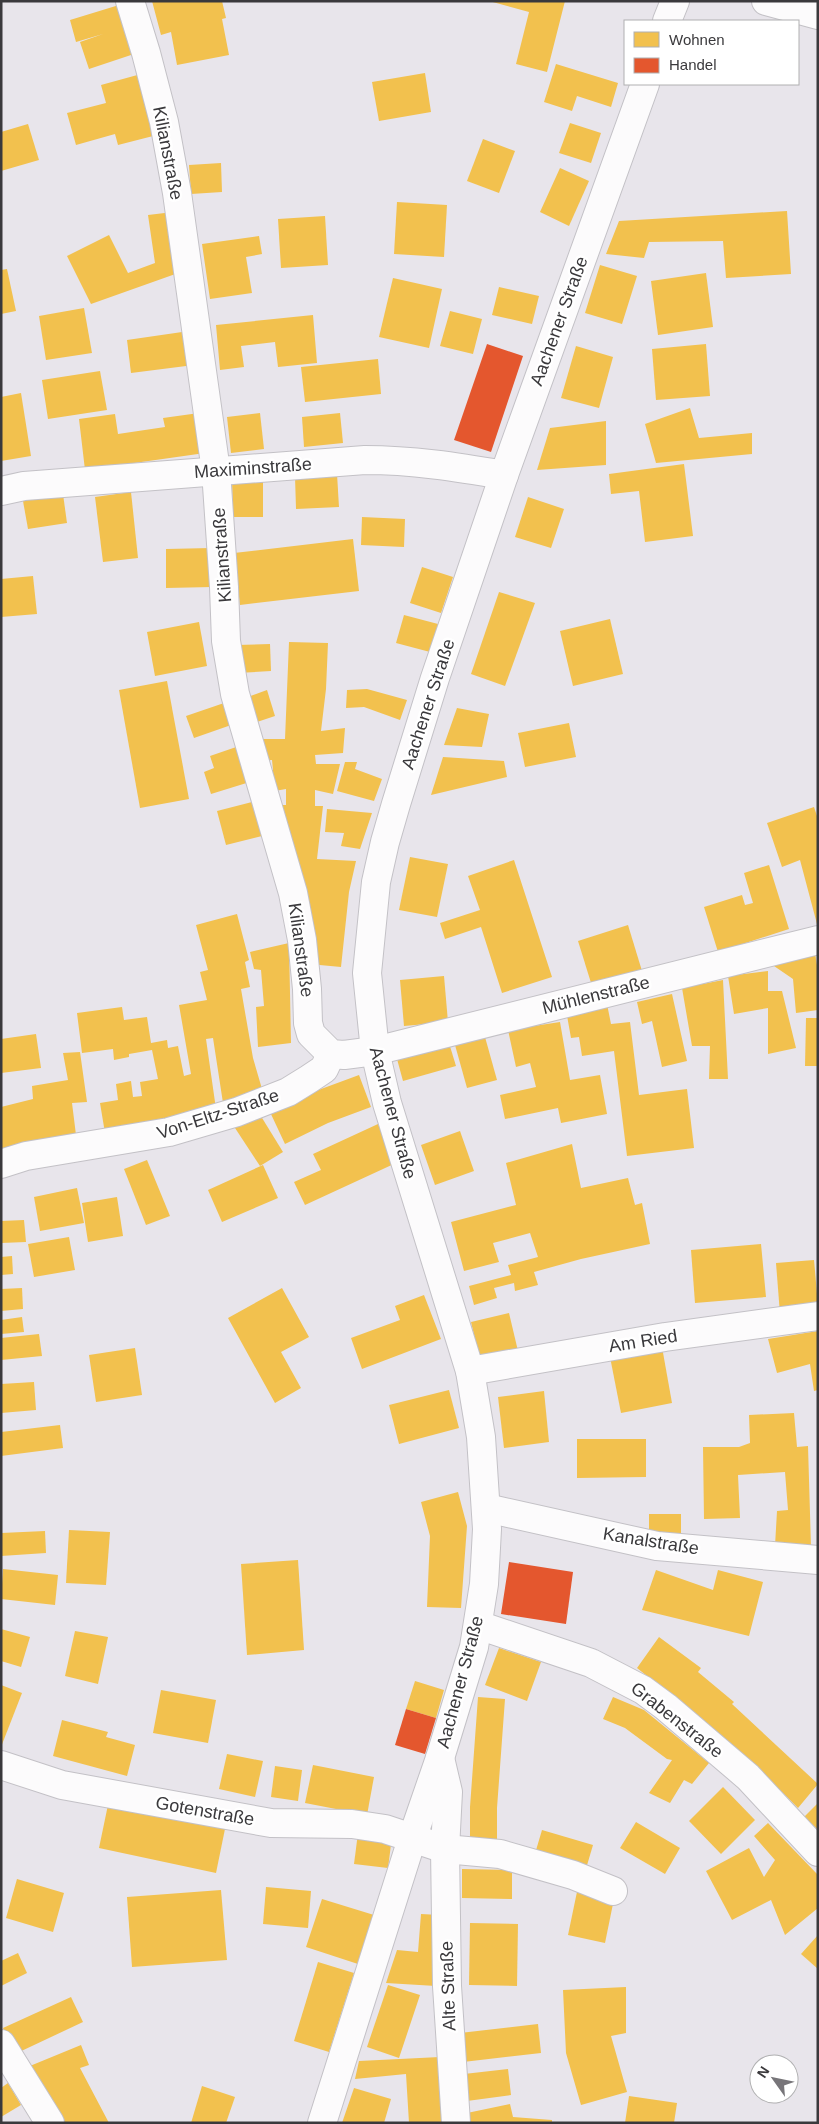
<svg xmlns="http://www.w3.org/2000/svg" width="819" height="2124" viewBox="0 0 819 2124" font-family="Arial,sans-serif">
<style>
.homes{fill:#f2c14e}
.shops{fill:#e4572e}
.lines{fill:none;stroke-linecap:round;stroke-linejoin:round}
.minor-casing{stroke:#c3c1c6;stroke-width:30}
.major-casing{stroke:#c3c1c6;stroke-width:30}
.minor{stroke:#fcfbfc;stroke-width:28}
.major{stroke:#fcfbfc;stroke-width:28}
.labels{text-anchor:middle;dominant-baseline:central;stroke-width:5;stroke-linejoin:round;paint-order:stroke}
.street-label{font-size:18px;fill:#3a393c;stroke:#fff}
</style>
<rect width="100%" height="100%" fill="#e8e5eb"/>
<g class="homes">
<polygon points="152,1 222,1 226,18 222,19 229,55 177,65 171,32 161,35"/>
<polygon points="565,1 547,72 516,64 529,12 489,1"/>
<polygon points="119,5 134,54 89,69 80,42 103,34 76,42 70,20"/>
<polygon points="556,64 618,83 611,107 577,96 572,111 544,102"/>
<polygon points="425,73 431,112 379,121 372,82"/>
<polygon points="141,74 157,135 118,145 115,134 76,145 67,113 106,103 101,85"/>
<polygon points="570,123 601,133 591,163 559,153"/>
<polygon points="28,124 39,160 1,171 1,132"/>
<polygon points="483,139 515,151 499,193 467,181"/>
<polygon points="221,163 222,192 191,194 189,165"/>
<polygon points="560,168 589,181 569,226 540,212"/>
<polygon points="397,202 447,205 444,257 394,254"/>
<polygon points="787,211 791,274 726,278 723,241 649,242 644,258 606,254 619,221"/>
<polygon points="173,212 181,272 91,304 67,256 109,235 128,273 155,263 148,215"/>
<polygon points="325,216 328,265 281,268 278,219"/>
<polygon points="259,236 262,254 246,257 252,293 210,299 202,244"/>
<polygon points="600,265 637,276 622,324 585,313"/>
<polygon points="7,269 16,311 1,314 1,270"/>
<polygon points="706,273 713,327 658,335 651,281"/>
<polygon points="393,278 442,289 429,348 379,337"/>
<polygon points="499,287 539,296 532,324 492,315"/>
<polygon points="84,308 92,353 46,360 39,316"/>
<polygon points="450,311 482,319 473,354 440,346"/>
<polygon points="313,315 317,363 278,367 275,342 241,346 244,367 220,370 216,325"/>
<polygon points="189,331 194,365 131,373 127,340"/>
<polygon points="706,344 710,396 656,400 652,349"/>
<polygon points="576,346 613,357 599,408 561,398"/>
<polygon points="378,359 381,394 305,402 301,367"/>
<polygon points="100,371 107,410 48,419 42,380"/>
<polygon points="21,393 31,456 1,461 1,397"/>
<polygon points="690,408 699,438 752,433 752,454 656,463 645,424"/>
<polygon points="199,413 205,453 85,470 79,419 115,414 118,434 165,427 163,418"/>
<polygon points="260,413 264,449 231,453 227,417"/>
<polygon points="340,413 343,443 304,447 302,417"/>
<polygon points="606,421 606,465 537,470 550,428"/>
<polygon points="684,464 693,536 645,542 639,491 611,494 609,474"/>
<polygon points="337,474 339,507 296,509 295,477"/>
<polygon points="232,479 263,479 263,517 233,517"/>
<polygon points="131,492 138,558 103,562 95,497"/>
<polygon points="63,494 67,523 28,529 23,501"/>
<polygon points="528,497 564,509 551,548 515,537"/>
<polygon points="362,517 405,519 404,547 361,545"/>
<polygon points="353,539 359,591 240,605 234,553"/>
<polygon points="211,548 212,587 166,588 166,549"/>
<polygon points="422,567 453,577 441,613 410,603"/>
<polygon points="33,576 37,614 1,617 1,579"/>
<polygon points="499,592 535,603 505,686 471,674"/>
<polygon points="404,615 438,624 430,652 396,643"/>
<polygon points="610,619 623,674 573,686 560,631"/>
<polygon points="199,622 207,666 155,676 147,632"/>
<polygon points="289,642 328,643 326,689 321,731 345,728 343,753 315,755 316,764 340,764 333,794 315,790 315,806 323,806 317,859 356,861 349,892 341,967 309,964 272,805 286,805 286,789 269,792 266,771 273,770 272,760 261,761 256,739 285,739"/>
<polygon points="270,644 271,671 237,673 236,645"/>
<polygon points="167,681 189,799 140,808 119,690"/>
<polygon points="367,689 407,700 400,720 364,707 346,708 347,690"/>
<polygon points="267,690 275,716 254,723 245,698"/>
<polygon points="227,702 234,724 194,738 186,716"/>
<polygon points="457,708 489,714 482,747 444,745"/>
<polygon points="569,723 576,757 525,767 518,733"/>
<polygon points="242,745 253,781 211,794 204,772 214,768 210,756"/>
<polygon points="443,757 504,761 507,777 431,795"/>
<polygon points="345,762 357,762 355,769 382,779 374,801 337,791"/>
<polygon points="252,802 262,836 226,845 217,811"/>
<polygon points="814,807 818,819 817,924 800,860 782,867 767,823"/>
<polygon points="327,809 372,813 360,849 341,846 344,833 325,832"/>
<polygon points="410,857 448,864 437,917 399,910"/>
<polygon points="514,860 552,977 502,993 481,927 445,939 440,923 480,910 468,876"/>
<polygon points="769,865 789,929 718,952 704,907 742,895 745,905 753,903 744,873"/>
<polygon points="237,914 249,960 245,962 250,987 241,989 253,1058 262,1089 223,1103 213,1038 206,1039 216,1109 105,1133 100,1103 118,1100 116,1084 131,1081 133,1097 142,1096 140,1082 158,1079 152,1050 129,1054 129,1057 114,1060 113,1049 82,1053 77,1013 122,1007 124,1020 147,1017 151,1043 167,1040 168,1048 178,1046 184,1076 191,1074 179,1005 207,1000 200,972 208,970 196,925"/>
<polygon points="628,925 642,971 592,986 578,941"/>
<polygon points="289,943 291,1043 258,1047 256,1007 264,1006 261,970 254,969 250,952"/>
<polygon points="815,953 818,971 818,1010 796,1013 793,979 774,966"/>
<polygon points="768,971 768,991 782,991 796,1048 768,1054 768,1008 734,1014 728,976"/>
<polygon points="444,976 448,1022 404,1026 400,980"/>
<polygon points="723,980 728,1079 709,1079 710,1046 692,1046 682,988"/>
<polygon points="672,994 687,1061 662,1067 652,1021 642,1024 637,1002"/>
<polygon points="607,1004 611,1024 630,1022 639,1095 687,1089 694,1148 627,1156 614,1051 582,1056 579,1037 571,1038 566,1010"/>
<polygon points="806,1018 818,1018 818,1066 805,1066"/>
<polygon points="560,1022 570,1080 600,1075 607,1114 561,1123 558,1108 505,1119 500,1095 536,1087 530,1063 516,1067 508,1030"/>
<polygon points="36,1034 41,1068 1,1073 1,1039"/>
<polygon points="485,1037 497,1080 467,1088 455,1045"/>
<polygon points="449,1043 456,1066 403,1081 397,1059"/>
<polygon points="80,1052 87,1102 72,1103 76,1135 1,1149 1,1107 33,1099 32,1086 68,1080 63,1053"/>
<polygon points="359,1075 371,1107 328,1123 285,1144 270,1112 313,1092"/>
<polygon points="259,1113 283,1152 260,1166 235,1128"/>
<polygon points="378,1124 396,1163 305,1205 294,1182 321,1170 313,1154"/>
<polygon points="460,1131 474,1171 435,1185 421,1145"/>
<polygon points="572,1144 581,1188 628,1178 635,1205 642,1203 650,1244 581,1259 534,1272 538,1285 515,1291 514,1283 494,1288 497,1298 474,1305 469,1286 511,1275 508,1265 538,1257 530,1233 493,1243 499,1262 464,1271 451,1222 516,1205 506,1163"/>
<polygon points="147,1160 170,1216 146,1225 124,1169"/>
<polygon points="263,1165 278,1198 222,1222 208,1190"/>
<polygon points="77,1188 84,1223 40,1231 34,1197"/>
<polygon points="117,1197 123,1236 88,1242 82,1203"/>
<polygon points="24,1220 26,1242 1,1243 1,1221"/>
<polygon points="69,1237 75,1270 34,1277 28,1244"/>
<polygon points="761,1244 766,1297 695,1303 691,1250"/>
<polygon points="12,1256 13,1274 1,1275 1,1257"/>
<polygon points="814,1260 818,1305 780,1314 776,1263"/>
<polygon points="22,1288 23,1309 1,1311 1,1289"/>
<polygon points="282,1288 309,1337 281,1352 301,1388 275,1403 228,1318"/>
<polygon points="424,1295 441,1339 362,1369 351,1338 400,1320 395,1306"/>
<polygon points="509,1313 518,1351 480,1360 471,1322"/>
<polygon points="22,1317 24,1332 1,1334 1,1320"/>
<polygon points="818,1331 818,1390 814,1391 810,1364 777,1373 768,1339"/>
<polygon points="39,1334 42,1356 1,1360 1,1338"/>
<polygon points="662,1347 672,1403 621,1413 610,1357"/>
<polygon points="135,1348 142,1395 96,1402 89,1355"/>
<polygon points="34,1382 36,1410 1,1413 1,1384"/>
<polygon points="449,1390 459,1428 399,1444 389,1405"/>
<polygon points="544,1391 549,1442 504,1448 498,1397"/>
<polygon points="794,1413 797,1447 808,1446 811,1547 775,1546 777,1511 788,1510 785,1472 738,1475 740,1518 704,1519 703,1447 739,1447 750,1443 749,1415"/>
<polygon points="60,1425 63,1448 1,1456 1,1432"/>
<polygon points="577,1439 646,1439 646,1477 577,1478"/>
<polygon points="458,1492 467,1526 461,1608 427,1607 430,1536 421,1502"/>
<polygon points="649,1514 681,1514 681,1538 649,1539"/>
<polygon points="69,1530 110,1532 106,1585 66,1583"/>
<polygon points="45,1531 46,1553 1,1556 1,1533"/>
<polygon points="298,1560 304,1650 247,1655 241,1564"/>
<polygon points="3,1569 58,1575 55,1605 1,1599"/>
<polygon points="656,1570 713,1590 718,1570 763,1582 749,1636 642,1610"/>
<polygon points="1,1629 30,1637 21,1667 1,1661"/>
<polygon points="75,1631 108,1637 98,1684 65,1676"/>
<polygon points="659,1637 701,1668 698,1672 734,1702 732,1704 818,1784 798,1808 769,1779 676,1699 637,1668"/>
<polygon points="499,1648 541,1662 527,1701 485,1685"/>
<polygon points="415,1681 444,1690 436,1718 406,1709"/>
<polygon points="1,1685 22,1693 1,1747"/>
<polygon points="161,1690 216,1700 208,1743 153,1733"/>
<polygon points="478,1697 505,1699 497,1808 497,1842 470,1842 470,1807"/>
<polygon points="613,1697 644,1710 709,1763 692,1784 684,1780 670,1803 649,1793 672,1760 667,1759 625,1728 603,1719"/>
<polygon points="62,1720 108,1732 106,1737 135,1745 127,1776 53,1756"/>
<polygon points="227,1754 263,1761 255,1797 219,1789"/>
<polygon points="313,1765 374,1777 367,1815 305,1803"/>
<polygon points="275,1766 302,1770 298,1801 271,1797"/>
<polygon points="723,1787 755,1820 721,1854 689,1821"/>
<polygon points="109,1800 226,1824 216,1873 99,1848"/>
<polygon points="818,1803 818,1830 804,1817"/>
<polygon points="636,1822 680,1848 665,1874 620,1848"/>
<polygon points="768,1823 818,1875 818,1908 785,1935 771,1900 732,1920 706,1871 749,1848 764,1877 775,1860 754,1836"/>
<polygon points="542,1830 593,1845 585,1872 534,1857"/>
<polygon points="358,1833 392,1837 388,1868 354,1864"/>
<polygon points="462,1869 512,1870 512,1899 462,1898"/>
<polygon points="17,1879 64,1893 53,1932 6,1918"/>
<polygon points="266,1887 311,1891 308,1928 263,1924"/>
<polygon points="578,1887 615,1894 605,1943 568,1935"/>
<polygon points="221,1890 227,1960 132,1967 127,1897"/>
<polygon points="322,1899 374,1915 358,1964 306,1947"/>
<polygon points="421,1914 440,1915 436,1986 386,1983 397,1950 418,1952"/>
<polygon points="470,1923 518,1924 517,1986 469,1985"/>
<polygon points="818,1935 818,1969 801,1954"/>
<polygon points="18,1953 27,1973 1,1986 1,1961"/>
<polygon points="318,1962 354,1973 329,2052 294,2041"/>
<polygon points="388,1985 420,1995 399,2058 367,2047"/>
<polygon points="626,1987 626,2033 611,2036 627,2092 581,2105 566,2053 563,1990"/>
<polygon points="71,1997 83,2022 15,2054 3,2028"/>
<polygon points="538,2024 541,2053 463,2062 460,2033"/>
<polygon points="81,2045 89,2065 80,2068 109,2123 61,2123 25,2068"/>
<polygon points="440,2057 446,2123 409,2123 406,2074 355,2079 359,2061"/>
<polygon points="508,2069 511,2095 467,2101 464,2074"/>
<polygon points="8,2083 21,2105 1,2117 1,2088"/>
<polygon points="202,2086 235,2097 226,2123 191,2123"/>
<polygon points="354,2088 391,2099 384,2123 342,2123"/>
<polygon points="629,2096 677,2103 674,2123 625,2123"/>
<polygon points="510,2104 513,2117 552,2120 552,2123 468,2123 467,2113"/>
</g>
<g class="shops">
<polygon points="487,344 523,356 491,452 454,440"/>
<polygon points="509,1562 573,1572 566,1624 501,1614"/>
<polygon points="406,1709 436,1718 425,1754 395,1745"/>
</g>
<g class="lines">
<g class="minor-casing">
<g id="minor">
<polyline points="130,1 146,53 164,122 177,193 216,471 224,587 226,641 235,694 293,893 302,940 307,989 308,1023 311,1034 331,1054 344,1055 375,1051 818,940"/>
<polyline points="766,1 818,15"/>
<path d="M1,491L24,486L365,460C412,460 457,467 504,475"/>
<polyline points="1,1164 26,1156 169,1132 237,1112 288,1092 309,1079 324,1069 331,1054"/>
<polyline points="470,1371 665,1337 818,1316"/>
<polyline points="486,1508 657,1546 818,1560"/>
<polyline points="478,1625 591,1663 643,1690 666,1707 748,1777 818,1852"/>
<polyline points="1,1765 62,1785 271,1823 352,1824 385,1829 445,1849 500,1854 573,1875 613,1891"/>
<polyline points="1,2044 50,2123"/>
</g>
</g>
<g class="major-casing">
<g id="major">
<polyline points="667,21 675,1"/>
<polyline points="440,1758 448,1792 445,1849 447,1986 456,2123"/>
<polyline points="322,2123 412,1839 440,1758 474,1647 484,1584 486,1548 487,1529 481,1437 470,1371 387,1103 375,1051 367,973 376,882 385,842 396,804 435,678 504,475 645,84"/>
</g>
</g>
<use href="#minor" class="minor"/>
<use href="#major" class="major"/>
</g>
<g class="labels">
<g class="street-label">
<text transform="translate(168 153) rotate(79)">Kilianstraße</text>
<text transform="translate(559 321) rotate(-70)">Aachener Straße</text>
<text transform="translate(253 468) rotate(-4)">Maximinstraße</text>
<text transform="translate(222 555) rotate(-94)">Kilianstraße</text>
<text transform="translate(428 704) rotate(-72)">Aachener Straße</text>
<text transform="translate(301 950) rotate(82)">Kilianstraße</text>
<text transform="translate(596 995) rotate(-14)">Mühlenstraße</text>
<text transform="translate(393 1113) rotate(75)">Aachener Straße</text>
<text transform="translate(218 1114) rotate(-18)">Von-Eltz-Straße</text>
<text transform="translate(643 1341) rotate(-9)">Am Ried</text>
<text transform="translate(651 1541) rotate(9)">Kanalstraße</text>
<text transform="translate(460 1682) rotate(-75)">Aachener Straße</text>
<text transform="translate(677 1720) rotate(38)">Grabenstraße</text>
<text transform="translate(205 1811) rotate(10)">Gotenstraße</text>
<text transform="translate(448 1986) rotate(-92)">Alte Straße</text>
</g>
</g>
<rect width="819" height="2124" fill="none" stroke="#3a393c" stroke-width="5"/>
<rect x="624" y="20" width="175" height="65" fill="#ffffff" stroke="#b0b0b1"/>
<rect x="634" y="32" width="25" height="15" fill="#f2c14e" stroke="#b0b0b1"/>
<text x="669" y="45" font-size="15" fill="#3a393c">Wohnen</text>
<rect x="634" y="58" width="25" height="15" fill="#e4572e" stroke="#b0b0b1"/>
<text x="669" y="70" font-size="15" fill="#3a393c">Handel</text>
<g transform="translate(774 2079) rotate(303)"><circle r="24" fill="#ffffff" stroke="#b0b0b1"/>
<path d="M0-4L9 19L0 12L-9 19Z" fill="#777579"/>
<text y="-8" font-size="14" font-weight="bold" text-anchor="middle" fill="#3a393c">N</text>
</g>
</svg>
